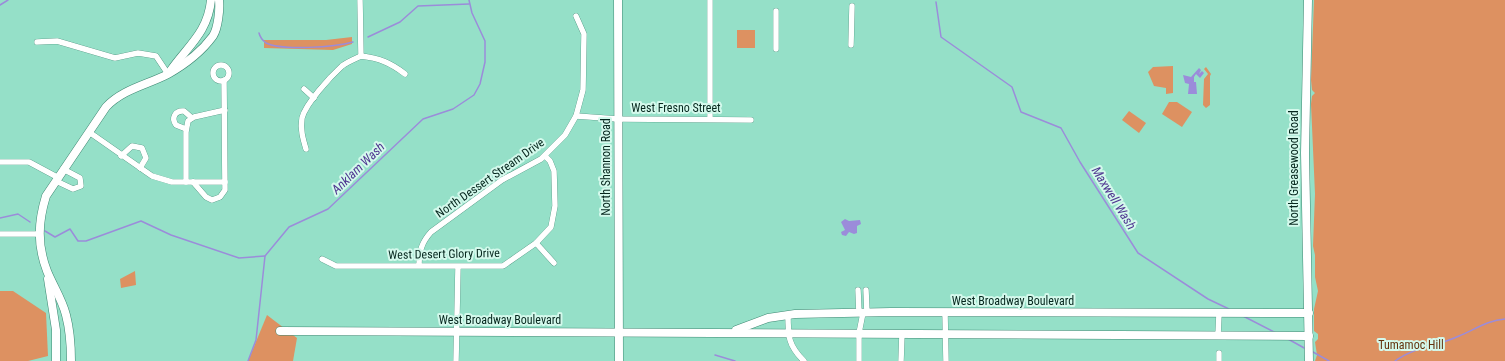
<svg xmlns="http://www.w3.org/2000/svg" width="1505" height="361" viewBox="0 0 1505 361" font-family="'Roboto Condensed',sans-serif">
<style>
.green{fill:#dd9161}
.water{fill:#9b8cda}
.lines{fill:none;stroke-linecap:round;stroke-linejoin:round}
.stream{stroke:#9b8cda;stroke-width:1.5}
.street-casing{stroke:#3d8872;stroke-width:6}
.secondary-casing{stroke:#3d8872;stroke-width:9}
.street{stroke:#fff;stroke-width:5.5}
.secondary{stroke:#fff;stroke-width:8}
.labels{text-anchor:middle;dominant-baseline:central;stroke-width:4;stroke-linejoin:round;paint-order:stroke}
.street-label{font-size:12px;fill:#05261d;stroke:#d4f9ec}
.park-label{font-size:12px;fill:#64320d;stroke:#d4f9ec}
.water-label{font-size:13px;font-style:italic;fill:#4f3590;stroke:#d4f9ec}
</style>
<rect width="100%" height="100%" fill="#95e0c8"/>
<g class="green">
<polygon points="1314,0 1505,0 1505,361 1315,361 1317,355 1315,342 1318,339 1318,334 1314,331 1314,309 1318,291 1315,277 1315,255 1313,246 1315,194 1311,104 1312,96 1315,93 1312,90 1311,80"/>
<rect x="737" y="30" width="18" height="18"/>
<polygon points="352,37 352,44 333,50 264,48 264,40 326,40"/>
<polygon points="1173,66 1173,93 1166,94 1166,88 1154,86 1148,72 1153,67"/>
<polygon points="1206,67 1211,74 1210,76 1210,105 1206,108 1203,105 1204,79 1208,74 1204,69"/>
<polygon points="1169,102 1177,102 1192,112 1182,127 1162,114"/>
<polygon points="1129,111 1146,123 1139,133 1122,120"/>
<polygon points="135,271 136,285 121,288 120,279"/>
<polygon points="0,291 13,291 46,313 48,356 28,361 0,361"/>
<polygon points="267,315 297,338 293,361 248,361"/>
</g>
<g class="water">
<polygon points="1199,68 1201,70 1199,74 1202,71 1204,73 1200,78 1196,74 1194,77 1194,82 1196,82 1197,94 1188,94 1189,84 1185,83 1183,75 1191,77"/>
<polygon points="845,219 849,221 860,220 861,224 857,226 857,233 854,234 849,232 846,236 842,235 841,232 845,230 841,222"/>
</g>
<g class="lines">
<g class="stream">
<polyline points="936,2 941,37 1012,87 1021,112 1061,128 1080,162 1138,253 1208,299 1229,309"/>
<polyline points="0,5 8,0"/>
<path d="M259,33C260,37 262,40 266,43C282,51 335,47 353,42"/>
<polyline points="368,37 400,22 418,6 469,4"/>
<polyline points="0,218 18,214 30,222"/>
<polyline points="45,231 55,237 70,229 78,241 86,241 141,221 171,235 239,258 265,256"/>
<polyline points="1243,316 1276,333"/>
<polyline points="1288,339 1306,349"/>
<polyline points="1313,352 1329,361"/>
<polyline points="715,355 735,361"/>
<polyline points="248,361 256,340 265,256 289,227 328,209 423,119 453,109 474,95 480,84 485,62 485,41 472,13 469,0"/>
<path d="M1395,361C1414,347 1438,346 1459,336C1474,330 1488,320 1505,319"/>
</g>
<g class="street-casing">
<g id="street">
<polyline points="360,0 361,56"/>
<polyline points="710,0 710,119"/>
<polyline points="776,11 776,49"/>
<polyline points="37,42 57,41 115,58 138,53 156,56 168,74"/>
<polyline points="851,45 852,6"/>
<path d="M361,56C379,58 391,63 405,74"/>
<circle cx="221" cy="73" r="8"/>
<polyline points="304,89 314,98"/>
<polyline points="576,116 618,119 751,120"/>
<path d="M186,129L176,125C171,118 175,110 184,111L192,118"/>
<polyline points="89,132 152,176 172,182 225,182"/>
<path d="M306,149C303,139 300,129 302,118C306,103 330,77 342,66C347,62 355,59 361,56"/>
<polyline points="121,156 132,146 142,148 146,158 140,168"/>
<polyline points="0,162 29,162 57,177"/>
<polyline points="56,181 73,189 81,186 80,178 63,169"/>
<polyline points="186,182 186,132 188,121 194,117 225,110"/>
<polyline points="193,182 206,197 212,200 220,197 225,190 224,80"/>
<polyline points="1,234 39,234"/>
<polyline points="536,243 554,263"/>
<polyline points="322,259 336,266 503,266 536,243 551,227 555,206 554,171 550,161 545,156"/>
<path d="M419,265C419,251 422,242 431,232L502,180L541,159L565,135L576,116L583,90L584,34L576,16"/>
<polyline points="858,290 859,313"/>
<polyline points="866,290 867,313"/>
<polyline points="945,313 946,361"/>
<path d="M788,315C788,336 788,345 804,361"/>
<polyline points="1218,335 1219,314"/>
<polyline points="456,361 458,267"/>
<polyline points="859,361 859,333 863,313"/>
<polyline points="901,361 902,334"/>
<polyline points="1219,361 1219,353"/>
</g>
</g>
<g class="secondary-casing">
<g id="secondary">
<polyline points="618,0 619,361"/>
<polyline points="1308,0 1305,153 1309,361"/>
<path d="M171,70C188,46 208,32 211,0"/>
<polyline points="48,279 56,330 56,361"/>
<polyline points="736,330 768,318 795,314 891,312 1309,313"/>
<polyline points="280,331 1309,336"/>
<path d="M71,361C71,346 70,330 66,315C62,299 53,286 47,271C37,245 38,222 46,196L106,107C123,89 147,85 168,74C184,65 202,51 213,36C218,28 220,10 219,0"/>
</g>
</g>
<use href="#street" class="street"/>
<use href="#secondary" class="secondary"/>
</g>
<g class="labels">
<g class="street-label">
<text x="676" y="108">West Fresno Street</text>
<text transform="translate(606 167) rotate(-90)">North Shannon Road</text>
<text transform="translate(1294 168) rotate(-90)">North Greasewood Road</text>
<text transform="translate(490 178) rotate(-35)">North Dessert Stream Drive</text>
<text transform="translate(444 254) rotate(-1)">West Desert Glory Drive</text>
<text x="1013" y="301">West Broadway Boulevard</text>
<text x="500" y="320">West Broadway Boulevard</text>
</g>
<g class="park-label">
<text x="1411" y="345">Tumamoc Hill</text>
</g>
<g class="water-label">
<text transform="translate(358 168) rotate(-44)">Anklam Wash</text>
<text transform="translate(1114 198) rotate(58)">Maxwell Wash</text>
</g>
</g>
</svg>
